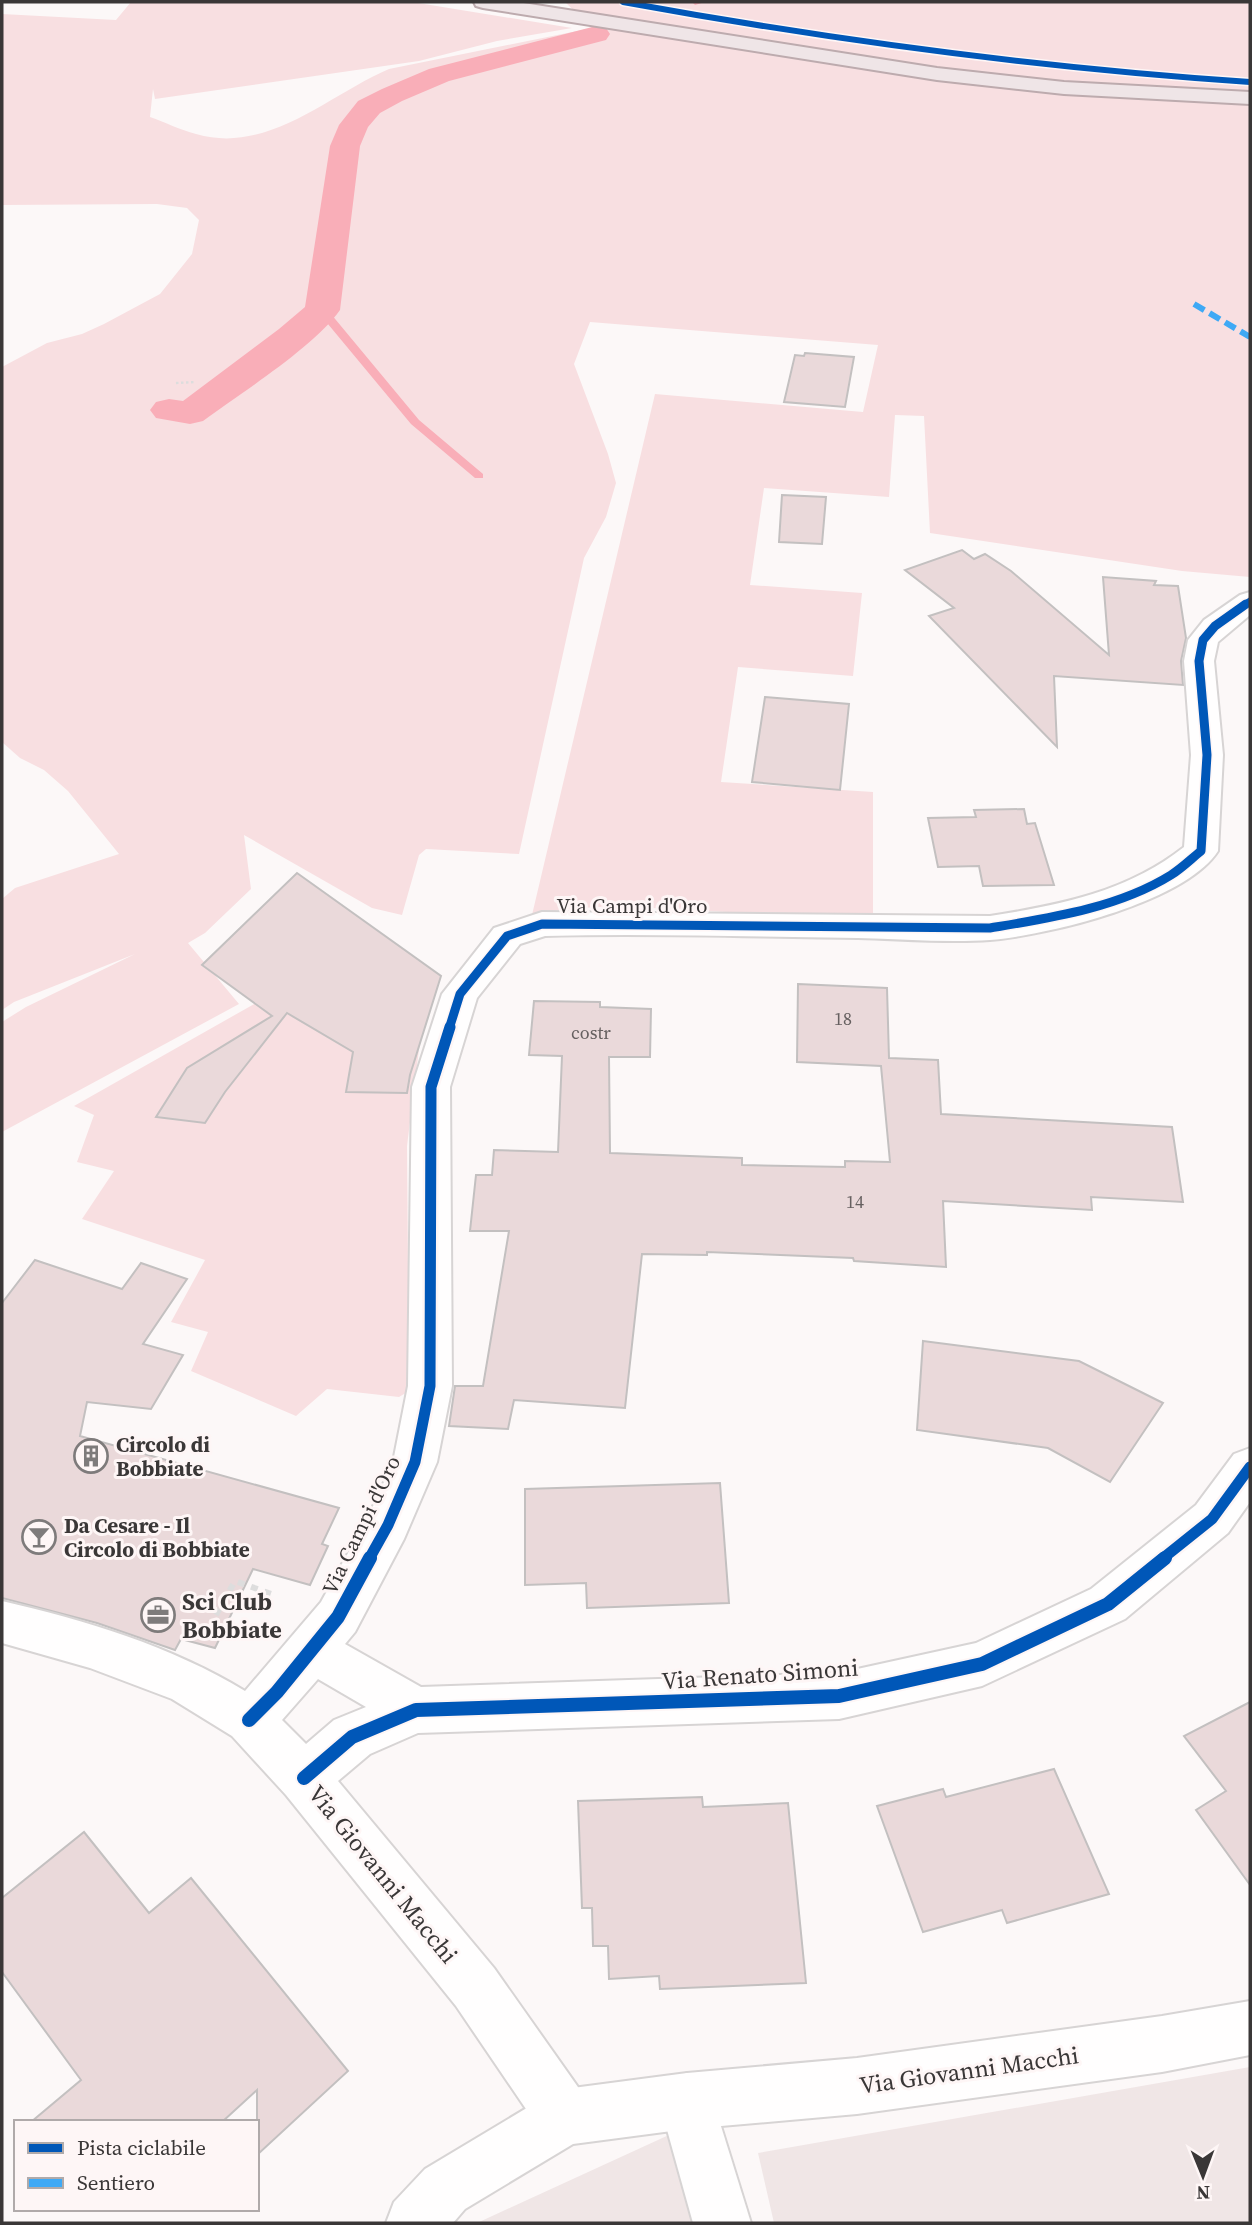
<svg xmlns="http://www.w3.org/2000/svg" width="1252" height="2225" viewBox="0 0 1252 2225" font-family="'Source Serif 4',serif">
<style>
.built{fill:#f0e6e6}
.green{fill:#f8dfe1}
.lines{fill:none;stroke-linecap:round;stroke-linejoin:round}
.stream{fill:#f9aeb8;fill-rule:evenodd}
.canal{fill:#f9aeb8;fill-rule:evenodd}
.building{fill:#ead9da;stroke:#c3c0c0;stroke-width:2}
.minor-casing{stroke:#d7d4d4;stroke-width:4}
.tertiary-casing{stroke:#d7d4d4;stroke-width:4}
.primary-casing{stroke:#bdabae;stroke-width:4}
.path-far1{stroke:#ddd;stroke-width:2.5;stroke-dasharray:2.5 2.5;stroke-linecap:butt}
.path{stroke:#ddd;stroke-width:6;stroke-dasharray:7 7;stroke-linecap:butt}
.minor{fill:#fffefe;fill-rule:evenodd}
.tertiary{fill:#fffefe;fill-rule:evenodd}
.primary{fill:#efe5e7;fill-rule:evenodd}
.quiet{stroke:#3fa9f5;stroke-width:6;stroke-dasharray:12 6;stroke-linecap:butt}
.cycleway-far4-casing{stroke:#fef6f6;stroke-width:9}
.cycleway-far3-casing{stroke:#fef6f6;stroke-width:10}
.cycleway-far2-casing{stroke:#fef6f6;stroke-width:12}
.cycleway-far1-casing{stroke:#fef6f6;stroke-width:16}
.cycleway-casing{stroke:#fef6f6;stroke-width:18}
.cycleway-far4{stroke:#0057b8;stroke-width:6}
.cycleway-far3{stroke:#0057b8;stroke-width:7}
.cycleway-far2{stroke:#0057b8;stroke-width:9}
.cycleway-far1{stroke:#0057b8;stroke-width:11}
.cycleway{stroke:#0057b8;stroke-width:14}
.labels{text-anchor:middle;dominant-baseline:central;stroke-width:6;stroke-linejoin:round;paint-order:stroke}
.number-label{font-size:18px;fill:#666060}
.street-label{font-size:21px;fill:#3a3737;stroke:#fef6f6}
.poi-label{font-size:21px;font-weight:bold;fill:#3a3737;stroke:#fef6f6;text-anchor:start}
.near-poi-label{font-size:24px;font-weight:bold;fill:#3a3737;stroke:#fef6f6;text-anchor:start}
.near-street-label{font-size:24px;fill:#3a3737;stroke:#fef6f6}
</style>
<rect width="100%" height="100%" fill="#fcf8f8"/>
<g class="built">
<polygon points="1250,2067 1250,2223 774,2223 758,2153"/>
<polygon points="671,2134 698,2223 477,2223"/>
</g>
<g class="green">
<path d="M131,2H412L572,28L497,41L419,61L155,99L153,89L150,117C165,122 180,130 196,134C268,155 328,95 389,69L592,28L565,2H1250V577L1182,571L930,533L924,416L895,415L889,497L764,488L750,585L862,593L853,676L738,667L721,782L873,792V920L615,906L565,909L532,915L655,394L863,412L878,345L590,322L574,364L608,454L616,483L606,517L584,558L519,854L426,849L419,855L402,915L372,908L244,835L251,889L205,933L188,943L239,1004L2,1132V1022L26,1007L135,954L14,1002L2,1010V899L15,888L119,854L68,791L44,770L20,758L2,742V367L47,343L82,334L104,324L160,294L192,254L199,220L187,208L157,204L2,205V14L116,20Z"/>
<polygon points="263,999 420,1041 407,1146 409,1391 399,1397 327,1389 296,1416 191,1371 208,1332 171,1322 205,1260 82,1219 114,1171 77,1162 94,1115 74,1106"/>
</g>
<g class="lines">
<g class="stream">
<polygon points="692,2 705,2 695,5"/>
<polygon points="318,308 326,308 419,420 483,474 483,478 475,478 411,424 318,312"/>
</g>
<path class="canal" d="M596,26L606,28L610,34L606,40L449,81L402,101L380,113L368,127L360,146L340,310C314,347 241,393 203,421L190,424L156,418L150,410L156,402L169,399L183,401L279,329L305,307L330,146L339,125L358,101L382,89L429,69Z"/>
</g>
<g class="building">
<polygon points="805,353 854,357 845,407 784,402 795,355 804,356"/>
<polygon points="782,495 826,497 822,544 779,542"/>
<polygon points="962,550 974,559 985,554 1011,571 1109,655 1103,577 1156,581 1154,585 1178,586 1186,638 1181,661 1183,685 1054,676 1057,747 929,616 954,608 905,570"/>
<polygon points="765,697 849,704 840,790 752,782"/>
<polygon points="1024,809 1027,824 1035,823 1054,885 983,886 979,866 938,867 928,818 976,817 974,810"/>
<polygon points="297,873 441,976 410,1075 407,1093 346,1092 353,1052 287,1013 225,1092 205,1123 156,1117 187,1068 272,1016 202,965"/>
<polygon points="798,984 887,988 889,1058 938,1060 941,1114 1172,1127 1183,1202 1091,1197 1092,1210 943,1201 946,1267 854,1261 853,1258 707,1252 707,1255 642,1254 625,1408 514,1400 508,1429 449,1426 455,1386 483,1386 509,1231 470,1231 476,1175 492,1175 494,1150 558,1152 562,1056 529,1055 534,1001 600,1002 600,1007 651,1009 650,1057 609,1057 610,1153 742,1158 742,1165 845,1167 845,1161 890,1162 881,1066 797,1062"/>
<polygon points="35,1260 122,1289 141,1263 187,1279 143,1344 183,1355 151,1409 87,1402 80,1436 339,1508 322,1544 328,1546 310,1585 253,1569 215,1648 181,1639 175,1650 97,1623 2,1598 2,1303"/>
<polygon points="923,1341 1079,1361 1163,1403 1110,1482 1048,1448 917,1430"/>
<polygon points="720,1483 729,1603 587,1608 586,1583 525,1585 525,1489"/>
<polygon points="1250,1702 1250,1885 1196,1810 1226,1791 1184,1736"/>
<polygon points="1054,1769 1109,1894 1007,1923 1002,1910 923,1932 877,1806 943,1789 946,1797"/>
<polygon points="702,1797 703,1807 788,1803 806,1983 660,1989 659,1976 609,1979 608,1946 593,1946 592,1908 582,1908 578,1801"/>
<polygon points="84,1832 149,1913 191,1878 348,2071 257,2155 257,2090 222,2122 31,2122 81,2080 2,1972 2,1898"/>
</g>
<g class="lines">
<g class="minor-casing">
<g id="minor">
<path d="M1250,592V615L1218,642L1214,661L1223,755L1218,851C1185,902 1049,935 990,940C947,943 901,939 858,938C753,937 649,933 545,936L520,944L477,998L450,1087L452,1386L437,1462L404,1539L355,1632L345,1644L421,1687L839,1673L976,1643L1091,1589L1196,1505L1234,1454L1250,1448V1502L1228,1533L1125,1619L982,1686L839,1719L418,1733L370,1754L338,1781L494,1968L585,2097L593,2117L585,2137L565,2145L545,2137L456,2006L286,1795L232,1736L172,1699L90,1668L2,1643V1601C85,1620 171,1646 245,1691L321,1602L369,1515L393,1462L408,1386L412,1087L442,994L494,928L542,912L990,916C1060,905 1127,892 1184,847L1191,755L1184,661L1188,640L1204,620L1240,595ZM318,1679L366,1707L334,1720L306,1744L282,1720Z"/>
<polygon points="687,2073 707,2081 751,2223 693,2223 659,2101 667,2081"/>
</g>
</g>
<g class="tertiary-casing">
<polygon id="tertiary" points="1250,2001 1250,2055 1162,2072 857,2114 687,2129 573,2144 465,2209 453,2223 386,2223 394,2202 425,2169 545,2097 565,2089 687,2073 857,2058 1162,2016"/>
</g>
<g class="primary-casing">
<polygon id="primary" points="474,2 517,2 937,68 1064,82 1250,92 1250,104 1064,94 937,80 483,8 476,6"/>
</g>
<polyline class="path-far1" points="176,383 196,382"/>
<polyline class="path" points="216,1615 235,1581 274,1595"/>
<use href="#minor" class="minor"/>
<use href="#tertiary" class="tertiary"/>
<use href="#primary" class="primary"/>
<polyline class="quiet" points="1194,304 1250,337"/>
<g class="cycleway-far4-casing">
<path id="cycleway-far4" d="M623,2C831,40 1039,68 1250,82"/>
</g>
<g class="cycleway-far3-casing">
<polyline id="cycleway-far3" points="1243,606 1250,601"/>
</g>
<g class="cycleway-far2-casing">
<path id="cycleway-far2" d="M449,1029L460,994L507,936L542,924L990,928C1050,918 1118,908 1171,875C1182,868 1191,859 1201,851L1207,755L1199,661L1203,640L1215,626L1246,604"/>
</g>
<g class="cycleway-far1-casing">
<g id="cycleway-far1">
<polyline points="369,1559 388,1525 415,1462 430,1386 431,1087 450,1027"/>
<polyline points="1162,1559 1212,1519 1250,1467"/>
</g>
</g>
<g class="cycleway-casing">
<g id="cycleway">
<polyline points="249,1720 277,1692 338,1617 370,1558"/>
<polyline points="304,1778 352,1737 416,1710 839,1696 982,1664 1108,1604 1165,1558"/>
</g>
</g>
<use href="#cycleway-far4" class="cycleway-far4"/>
<use href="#cycleway-far3" class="cycleway-far3"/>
<use href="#cycleway-far2" class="cycleway-far2"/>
<use href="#cycleway-far1" class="cycleway-far1"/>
<use href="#cycleway" class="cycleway"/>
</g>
<defs>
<g id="building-ring" transform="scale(1.75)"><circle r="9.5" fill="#fef6f6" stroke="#7e7b7b" stroke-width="1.5"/><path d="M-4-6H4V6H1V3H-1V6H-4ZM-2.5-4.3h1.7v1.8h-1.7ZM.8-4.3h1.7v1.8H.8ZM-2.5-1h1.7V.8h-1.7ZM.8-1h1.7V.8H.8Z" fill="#7e7b7b"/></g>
<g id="bar-ring" transform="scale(1.75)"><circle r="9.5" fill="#fef6f6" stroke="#7e7b7b" stroke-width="1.5"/><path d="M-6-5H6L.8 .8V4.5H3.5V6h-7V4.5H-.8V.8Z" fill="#7e7b7b"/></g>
<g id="office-ring" transform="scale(1.75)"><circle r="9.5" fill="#fef6f6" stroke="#7e7b7b" stroke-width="1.5"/><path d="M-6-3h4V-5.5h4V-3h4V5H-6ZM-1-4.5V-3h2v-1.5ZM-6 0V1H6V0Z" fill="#7e7b7b"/></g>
</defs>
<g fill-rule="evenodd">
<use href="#building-ring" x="91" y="1456"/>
<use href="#bar-ring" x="39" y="1537"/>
<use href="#office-ring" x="158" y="1615"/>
</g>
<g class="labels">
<g class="number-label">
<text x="843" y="1018">18</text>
<text x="591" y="1032">costr</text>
<text x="855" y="1201">14</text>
</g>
<g class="street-label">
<text x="632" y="905">Via Campi d'Oro</text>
<text transform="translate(361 1525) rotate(-64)">Via Campi d'Oro</text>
</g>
<g class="poi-label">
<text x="116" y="1444">Circolo di<tspan x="116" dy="24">Bobbiate</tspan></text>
<text x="64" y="1525">Da Cesare - Il<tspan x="64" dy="24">Circolo di Bobbiate</tspan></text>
</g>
<g class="near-poi-label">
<text x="182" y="1601">Sci Club<tspan x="182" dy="28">Bobbiate</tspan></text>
</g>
<g class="near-street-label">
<text transform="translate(760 1674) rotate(-4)">Via Renato Simoni</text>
<text transform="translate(383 1874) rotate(51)">Via Giovanni Macchi</text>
<text transform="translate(969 2070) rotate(-8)">Via Giovanni Macchi</text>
</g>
</g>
<rect width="1252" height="2225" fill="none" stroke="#3a3737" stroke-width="7"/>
<rect x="14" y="2120" width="245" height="91" fill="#fef6f6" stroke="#b0aaaa" stroke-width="2"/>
<rect x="28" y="2143" width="35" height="10" fill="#0057b8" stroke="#b0aaaa" stroke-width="2"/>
<text x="77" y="2155" font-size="21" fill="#3a3737">Pista ciclabile</text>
<rect x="28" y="2178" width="35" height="10" fill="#3fa9f5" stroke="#b0aaaa" stroke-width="2"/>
<text x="77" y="2190" font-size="21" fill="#3a3737">Sentiero</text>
<g transform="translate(1203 2176) rotate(179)" stroke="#fef6f6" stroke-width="5" paint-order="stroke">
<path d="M0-5L12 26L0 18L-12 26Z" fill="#3a3737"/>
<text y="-10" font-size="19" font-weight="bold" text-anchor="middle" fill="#3a3737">N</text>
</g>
</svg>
